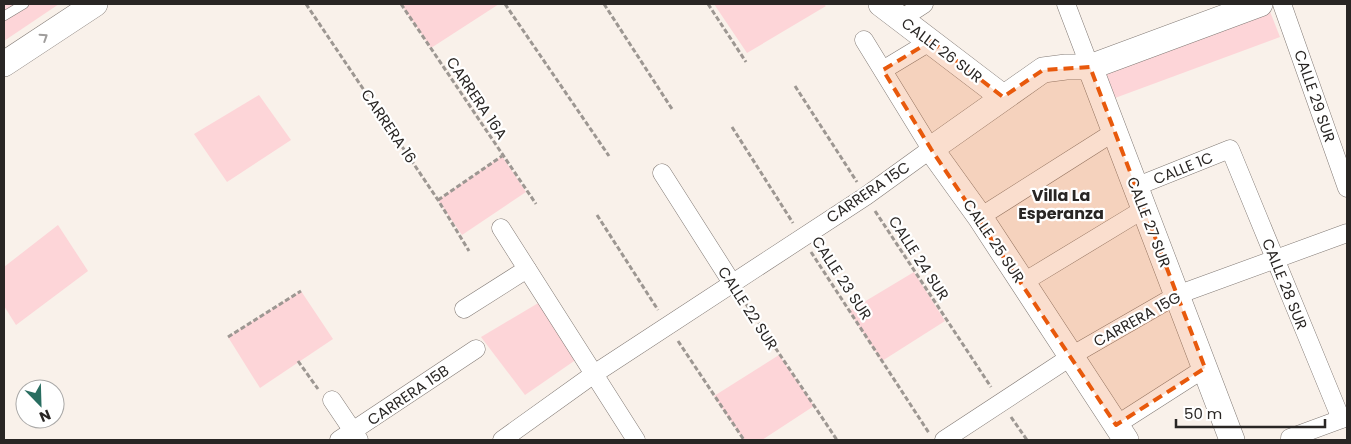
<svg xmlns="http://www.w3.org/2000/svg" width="1351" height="444" viewBox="0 0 1351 444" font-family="Poppins,sans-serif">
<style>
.green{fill:#fdd5d8}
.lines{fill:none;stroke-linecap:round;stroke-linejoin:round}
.lane-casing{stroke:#827a75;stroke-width:10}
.street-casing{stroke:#827a75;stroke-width:19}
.secondary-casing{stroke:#827a75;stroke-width:26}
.path{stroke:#9d9792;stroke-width:3;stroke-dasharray:5 2.5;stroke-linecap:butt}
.lane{stroke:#fff;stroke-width:9}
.street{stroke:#fff;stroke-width:18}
.secondary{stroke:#fff;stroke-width:25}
.oneway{stroke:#9f9d9c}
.marked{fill:#e8590c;fill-opacity:0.2;stroke:#e8590c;stroke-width:4;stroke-dasharray:10 6;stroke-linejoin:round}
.labels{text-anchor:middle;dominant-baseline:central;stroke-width:4.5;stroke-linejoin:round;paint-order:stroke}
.street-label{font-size:15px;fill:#292624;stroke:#fff}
.neighbourhood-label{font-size:16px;font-weight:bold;fill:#292624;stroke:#fff}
</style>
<rect width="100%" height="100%" fill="#f9f1ea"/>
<g class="green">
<polygon points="4,4 59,4 4,41"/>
<polygon points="401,4 499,4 431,48"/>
<polygon points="714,4 823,4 826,6 747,53"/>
<polygon points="1269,9 1280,37 1115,98 1105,70"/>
<polygon points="259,95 291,140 227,182 194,134"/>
<polygon points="502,156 526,192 462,235 438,200"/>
<polygon points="58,225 88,271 16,325 4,306 4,267"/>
<polygon points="914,272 945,321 882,361 849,311"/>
<polygon points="301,291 333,339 260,388 228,337"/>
<polygon points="540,302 577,359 525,395 481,337"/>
<polygon points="779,355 814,406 762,440 744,440 714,396"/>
</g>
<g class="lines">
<g class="lane-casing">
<polyline id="lane" points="4,16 24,4"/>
</g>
<g class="street-casing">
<g id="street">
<polyline points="1066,4 1090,67"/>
<polyline points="1282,4 1347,188"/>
<polyline points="901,19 924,4"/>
<polyline points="883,70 931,41"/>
<polyline points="662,173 732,283"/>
<polyline points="1135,187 1230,149 1341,419"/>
<polyline points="980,217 1114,132"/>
<polyline points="501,228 636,440"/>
<polyline points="1022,283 1144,209"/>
<polyline points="464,309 527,269"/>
<polyline points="332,400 359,440"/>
<polyline points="1116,425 1205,368"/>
<polyline points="339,440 476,349"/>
<polyline points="502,440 594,374 866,196 931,149 864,40"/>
<polyline points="944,440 1078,352 1177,295 1347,233"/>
<polyline points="1290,440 1290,438 1347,417"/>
</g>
</g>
<g class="secondary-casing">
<g id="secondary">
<polyline points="881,4 1003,97"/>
<polyline points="4,64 95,4"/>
<polyline points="1090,67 1232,440"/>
<polyline points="1126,440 980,217 931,149 1043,70 1066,67 1090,67 1260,4"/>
</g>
</g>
<g class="path">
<polyline points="306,4 438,200 469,251"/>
<polyline points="401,4 536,204"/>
<polyline points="505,4 609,156"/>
<polyline points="604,4 672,109"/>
<polyline points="708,4 746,62"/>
<polyline points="795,86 857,182"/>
<polyline points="732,127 793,223"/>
<polyline points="438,200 502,156"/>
<polyline points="875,211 991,387"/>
<polyline points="597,215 658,310"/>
<polyline points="811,252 929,433"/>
<polyline points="742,298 837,440"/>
<polyline points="228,337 301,291"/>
<polyline points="678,341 744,440"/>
<polyline points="298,361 318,389"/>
<polyline points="1011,417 1027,440"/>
</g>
<use href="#lane" class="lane"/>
<use href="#street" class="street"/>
<use href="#secondary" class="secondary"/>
</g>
<defs><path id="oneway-chevron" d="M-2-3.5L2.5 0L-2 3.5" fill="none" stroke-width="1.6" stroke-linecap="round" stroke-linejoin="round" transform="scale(1.25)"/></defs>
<use class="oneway" href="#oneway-chevron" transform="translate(44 37) rotate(-33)"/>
<path class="marked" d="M931,41L1003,97L1043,70L1090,67L1205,368L1116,425L931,149L883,70Z"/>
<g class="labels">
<g class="street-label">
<text transform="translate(942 50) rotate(37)">CALLE 26 SUR</text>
<text transform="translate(1315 96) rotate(71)">CALLE 29 SUR</text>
<text transform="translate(477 98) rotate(56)">CARRERA 16A</text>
<text transform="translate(389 126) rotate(56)">CARRERA 16</text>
<text transform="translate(1183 168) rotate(-22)">CALLE 1C</text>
<text transform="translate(868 192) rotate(-34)">CARRERA 15C</text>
<text transform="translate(1149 222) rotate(69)">CALLE 27 SUR</text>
<text transform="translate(994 241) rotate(56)">CALLE 25 SUR</text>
<text transform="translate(919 258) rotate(57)">CALLE 24 SUR</text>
<text transform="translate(842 278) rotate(57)">CALLE 23 SUR</text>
<text transform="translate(1285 284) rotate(68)">CALLE 28 SUR</text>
<text transform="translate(748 308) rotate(57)">CALLE 22 SUR</text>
<text transform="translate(1137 319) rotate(-29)">CARRERA 15G</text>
<text transform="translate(408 395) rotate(-34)">CARRERA 15B</text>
</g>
<g class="neighbourhood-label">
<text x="1061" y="195">Villa La<tspan x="1061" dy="18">Esperanza</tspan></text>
</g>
</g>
<rect width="1351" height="444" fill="none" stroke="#292624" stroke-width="10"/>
<g transform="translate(40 404) rotate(157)"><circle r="24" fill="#ffffff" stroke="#a9a8a7"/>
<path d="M0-4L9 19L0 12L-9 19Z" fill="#286d60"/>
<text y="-8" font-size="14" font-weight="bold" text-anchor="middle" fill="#292624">N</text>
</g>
<path d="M1176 419v8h149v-8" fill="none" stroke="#292624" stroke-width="2.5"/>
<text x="1184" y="419" font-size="15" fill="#292624" stroke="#ffffff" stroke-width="4" paint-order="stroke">50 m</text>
</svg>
